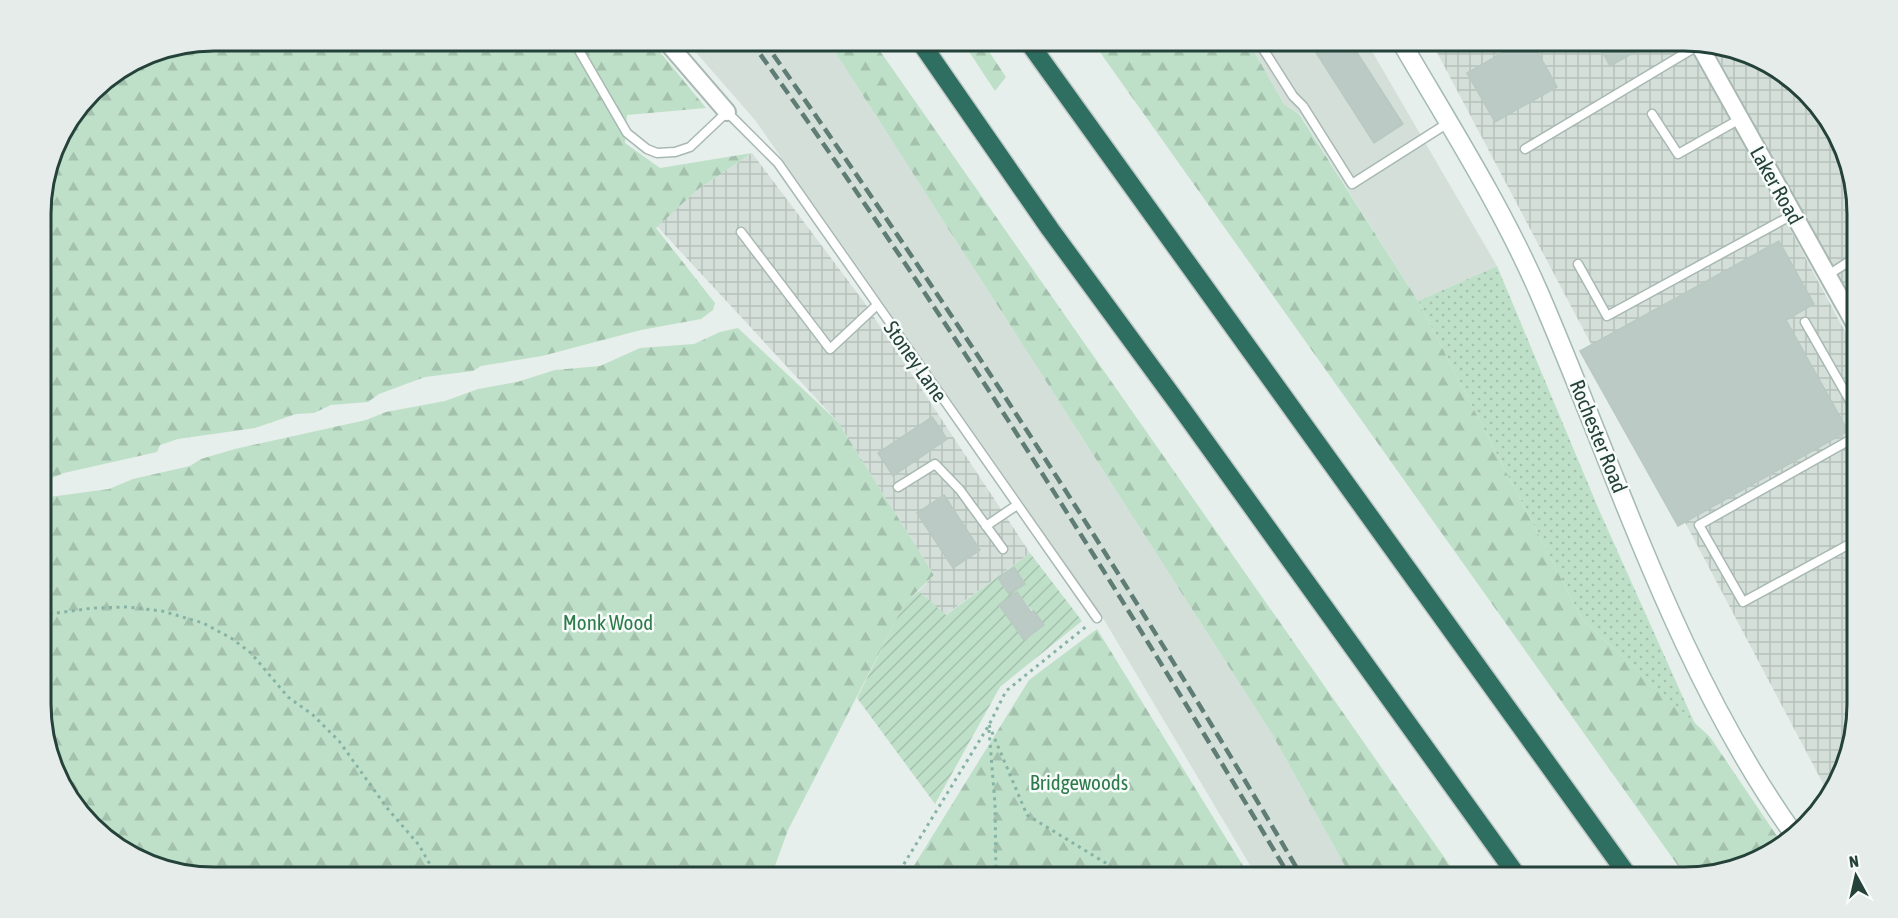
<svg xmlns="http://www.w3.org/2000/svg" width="1898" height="918" viewBox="0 0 1898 918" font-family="'Asap Condensed',sans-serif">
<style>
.built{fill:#d4dfda}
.industrial{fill:url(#industrial-grid)}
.grass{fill:url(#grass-dots)}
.forest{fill:url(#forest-firs)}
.garden{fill:url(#garden-furrows);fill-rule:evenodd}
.building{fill:#bbcac4;stroke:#b8c9c2;stroke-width:1.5}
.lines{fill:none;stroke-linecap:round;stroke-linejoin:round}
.service-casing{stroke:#a8b8b2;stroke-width:11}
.minor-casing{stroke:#a8b8b2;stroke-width:20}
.secondary-casing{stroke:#a4bbb3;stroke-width:21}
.motorway-casing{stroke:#c2cac8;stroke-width:21}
.path{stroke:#86b3a5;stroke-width:3;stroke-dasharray:3 4.5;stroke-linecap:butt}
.service{stroke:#fff;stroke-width:8}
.minor{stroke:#fff;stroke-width:16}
.secondary{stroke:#fff;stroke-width:18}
.motorway{stroke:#2f6f62;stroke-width:18}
.rail{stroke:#5f7d75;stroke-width:4.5;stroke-dasharray:12 6;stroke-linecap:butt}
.labels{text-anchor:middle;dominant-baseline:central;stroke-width:5;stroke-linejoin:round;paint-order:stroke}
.street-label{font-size:21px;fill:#24423a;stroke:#f7fbf9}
.park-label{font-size:21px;fill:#2d7a4b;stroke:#f7fbf9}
.rim{fill:none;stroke:#24423a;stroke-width:3}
</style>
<defs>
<pattern id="industrial-grid" width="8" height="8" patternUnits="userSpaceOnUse" patternTransform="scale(1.5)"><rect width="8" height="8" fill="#d4dfda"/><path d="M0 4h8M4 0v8" fill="none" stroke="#b6c1bc"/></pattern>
<pattern id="grass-dots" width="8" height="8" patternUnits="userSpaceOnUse" patternTransform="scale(1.5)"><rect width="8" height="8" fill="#bfe0c8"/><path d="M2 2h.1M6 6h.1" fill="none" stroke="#a4c1ad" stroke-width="1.8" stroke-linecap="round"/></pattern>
<pattern id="forest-firs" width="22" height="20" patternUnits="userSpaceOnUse" patternTransform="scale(1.5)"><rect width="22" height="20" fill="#bfe0c8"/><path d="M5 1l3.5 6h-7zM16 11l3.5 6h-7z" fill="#a4c1ad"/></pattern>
<pattern id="garden-furrows" width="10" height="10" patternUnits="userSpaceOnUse" patternTransform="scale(1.5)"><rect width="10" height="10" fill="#bfe0c8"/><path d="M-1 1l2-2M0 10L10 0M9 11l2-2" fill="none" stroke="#a4c1ad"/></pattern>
</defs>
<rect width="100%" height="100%" fill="#e6efeb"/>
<g class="built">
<polygon points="686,41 828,41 1272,734 1351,877 1257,877 1100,613 755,120"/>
<polygon points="1227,41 1366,41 1497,266 1418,301 1300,114 1284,104 1248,41 1235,50"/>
</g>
<g class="industrial">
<polygon points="1684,40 1690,42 1857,354 1857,704 1844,771 1827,791 1431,41"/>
<polygon points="1711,46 1751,54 1822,109 1856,192 1856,308"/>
<polygon points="752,153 864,302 1030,553 945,615 919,591 934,575 838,422 657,226 697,190"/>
</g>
<polygon class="grass" points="1497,266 1599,510 1695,724 1582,619 1418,301"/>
<g class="forest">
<polygon points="214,40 651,41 706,108 627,115 625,143 660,168 752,153 697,190 656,228 715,303 713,310 701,319 641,330 542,356 481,366 473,371 425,377 379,394 368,402 331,405 314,413 296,414 255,428 178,439 160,445 157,452 64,473 42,482 41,202 58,138 99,84 148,54"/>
<polygon points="828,41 873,41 1458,877 1351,877 1272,734"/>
<polygon points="962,41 982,41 1006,77 995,91"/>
<polygon points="1092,41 1226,41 1235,50 1248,41 1284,104 1299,114 1418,301 1582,619 1710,737 1783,845 1781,848 1695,877 1686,877"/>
<polygon points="738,328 838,422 934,575 905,603 788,830 771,877 214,877 147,864 76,809 42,727 42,498 109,489 133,479 190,466 201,459 235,449 366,420 386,412 445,401 478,389 517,382 555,370 600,366 640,348 694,344 720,332"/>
<polygon points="1097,629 1250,877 907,877 1029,680"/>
</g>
<path class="garden" d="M1030,553L1082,621L1000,687L935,804L857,698L905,602L919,591L946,615ZM1013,567L1025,584L1009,594L998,578ZM1019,595L1044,625L1024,640L1016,629L1022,624L1015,615L1009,619L999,606Z"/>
<g class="building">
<polygon points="1308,40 1349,40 1403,124 1374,143"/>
<polygon points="1525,40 1531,40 1557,87 1495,122 1467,73"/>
<polygon points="1596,40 1631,40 1637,51 1610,66"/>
<polygon points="1779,241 1814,304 1786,320 1848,431 1678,526 1580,351"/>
<polygon points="932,417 947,439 893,476 878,453"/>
<polygon points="944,495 980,550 953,568 917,513"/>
<polygon points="1014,567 1025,584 1009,594 998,578"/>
<polygon points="1017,592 1031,612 1034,611 1044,625 1024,640 999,605"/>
</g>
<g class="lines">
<g class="service-casing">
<g id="service">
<polyline points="573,40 627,133 647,149 657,153 675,152 690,147 727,112 778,163 1097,618"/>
<polyline points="1260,44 1293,96 1303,106 1352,184 1448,123"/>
<polyline points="1652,114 1678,154 1740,119"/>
<polyline points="1525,149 1699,45"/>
<polyline points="741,232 830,349 877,305"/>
<polyline points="1578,264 1607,316 1794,214"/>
<polyline points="1828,275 1856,257"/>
<polyline points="1805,322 1857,413"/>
<polyline points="1857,436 1699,525 1743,602 1857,540"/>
<polyline points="898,487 935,464 960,490 1003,549"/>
<polyline points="986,526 1017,505"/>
</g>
</g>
<g class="minor-casing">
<g id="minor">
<polyline points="665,40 727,112"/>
<polyline points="1698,43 1856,326"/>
</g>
</g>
<g class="secondary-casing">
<path id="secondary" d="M1400,40C1449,124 1502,207 1540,295C1618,476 1678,672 1793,833"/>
</g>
<g class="motorway-casing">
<g id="motorway">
<polyline points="919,40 1050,229 1179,405 1518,877"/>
<polyline points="1027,40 1629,877"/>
</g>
</g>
<g class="path">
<polyline points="42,526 42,531"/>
<polyline points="42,615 93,608 128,607 162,611 203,623 231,638 251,653 288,697 313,715 339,741 387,808 419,845 437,877"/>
<polyline points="42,712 46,737"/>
<polyline points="989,725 1027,815 1109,865 1122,877"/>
<polyline points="989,730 995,804 996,877"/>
<polyline points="896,877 989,725 1006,691 1088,625"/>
</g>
<use href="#service" class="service"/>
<use href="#minor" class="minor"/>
<use href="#secondary" class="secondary"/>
<use href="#motorway" class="motorway"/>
<g class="rail">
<path d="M750,40C944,310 1120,592 1290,877"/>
<path d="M763,40C954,312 1135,591 1302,877"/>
</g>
</g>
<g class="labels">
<g class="street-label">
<text transform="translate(1777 185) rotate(61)">Laker Road</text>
<text transform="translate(916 361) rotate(55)">Stoney Lane</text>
<text transform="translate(1599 436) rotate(68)">Rochester Road</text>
</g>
<g class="park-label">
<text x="608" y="622">Monk Wood</text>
<text x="1079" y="782">Bridgewoods</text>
</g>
</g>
<path d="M0 0H1898V918H0ZM214 51H1684A163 163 0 0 1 1847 214V704A163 163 0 0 1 1684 867H214A163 163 0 0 1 51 704V214A163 163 0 0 1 214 51Z" fill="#e6ecea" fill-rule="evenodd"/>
<path class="rim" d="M214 51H1684A163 163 0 0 1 1847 214V704A163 163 0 0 1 1684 867H214A163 163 0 0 1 51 704V214A163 163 0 0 1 214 51Z"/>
<g transform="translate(1856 876) rotate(352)" stroke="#f7fbf9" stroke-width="4.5" paint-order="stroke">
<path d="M0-4.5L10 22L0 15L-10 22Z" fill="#24423a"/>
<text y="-9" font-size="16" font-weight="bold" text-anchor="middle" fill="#24423a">N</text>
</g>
</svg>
